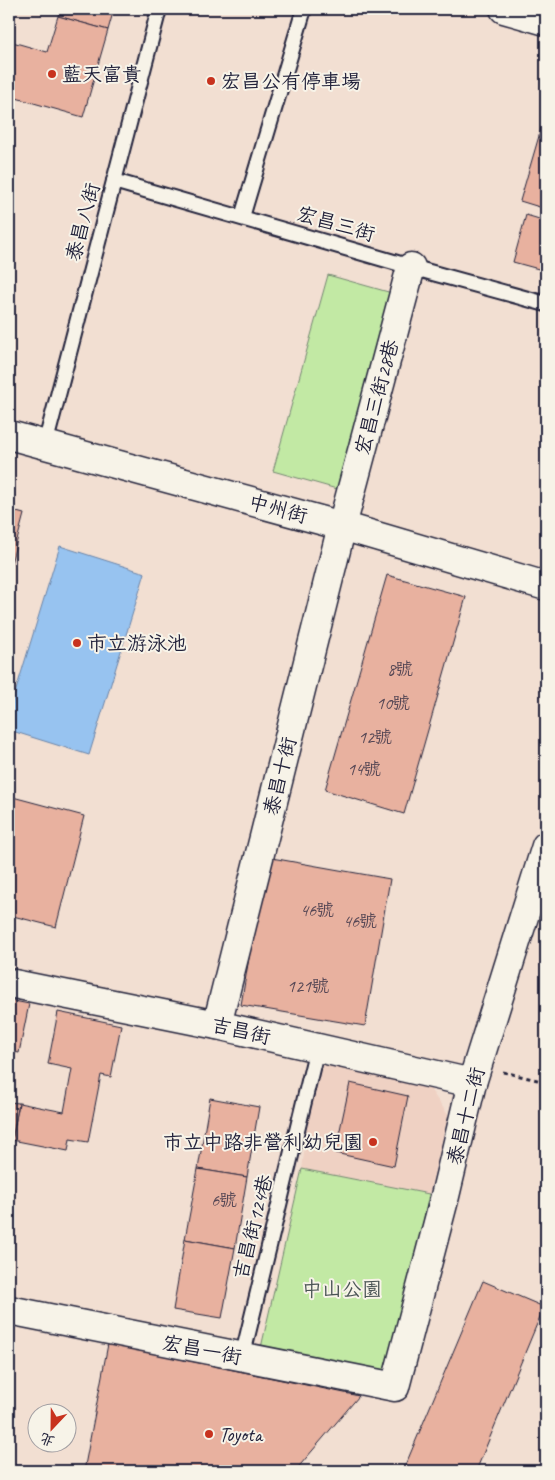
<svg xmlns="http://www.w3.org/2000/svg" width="555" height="1480" viewBox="0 0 555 1480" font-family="Caveat,'LXGW WenKai TC',sans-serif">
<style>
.built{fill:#efd1c3}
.green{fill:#c2e9a4;stroke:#728670}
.water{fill:#97c3f0;stroke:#6883a8}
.building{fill:#e8b19f;stroke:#22223b}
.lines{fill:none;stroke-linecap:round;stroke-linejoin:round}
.lane-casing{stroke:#22223b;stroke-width:18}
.street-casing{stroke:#22223b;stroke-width:31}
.path{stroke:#22223b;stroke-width:3;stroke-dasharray:4 4;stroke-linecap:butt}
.lane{stroke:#f7f3e8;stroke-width:14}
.street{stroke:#f7f3e8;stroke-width:28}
.poi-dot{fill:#c8321e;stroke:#f7f3e8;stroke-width:2}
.labels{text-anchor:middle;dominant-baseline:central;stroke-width:4;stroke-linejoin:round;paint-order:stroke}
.number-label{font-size:18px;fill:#544654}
.poi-label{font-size:20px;fill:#22223b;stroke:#f7f3e8;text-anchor:start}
.street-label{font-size:20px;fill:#22223b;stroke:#f7f3e8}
.park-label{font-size:20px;fill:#4a5455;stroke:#f7f3e8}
</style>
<rect width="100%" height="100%" fill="#f2dfd2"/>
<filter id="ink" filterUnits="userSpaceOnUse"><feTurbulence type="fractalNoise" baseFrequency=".02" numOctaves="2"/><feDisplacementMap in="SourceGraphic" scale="10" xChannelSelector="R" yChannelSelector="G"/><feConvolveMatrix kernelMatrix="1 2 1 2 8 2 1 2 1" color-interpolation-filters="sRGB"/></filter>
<g filter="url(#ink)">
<polygon class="built" points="317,1048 428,1086 448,1115 429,1194 302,1169"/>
<g class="green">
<polygon points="328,275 399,295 344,491 273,471"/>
<polygon points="302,1169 429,1194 393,1371 260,1352"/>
</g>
<polygon class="water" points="60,546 145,573 89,755 9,730 9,713"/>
<g class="building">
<polygon points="60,9 114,9 108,30 58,16"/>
<polygon points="58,16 108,30 83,117 9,96 9,41 47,52"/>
<polygon points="546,112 546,209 520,201"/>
<polygon points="526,215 546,221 546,271 513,262"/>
<polygon points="9,510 24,514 9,571"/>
<polygon points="387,575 466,597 404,814 325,790"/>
<polygon points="9,796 84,816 56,927 9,915"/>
<polygon points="266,857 390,879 365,1026 241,1005"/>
<polygon points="9,1000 29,1004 19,1053 9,1051"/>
<polygon points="58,1012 121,1025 111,1077 101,1075 88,1142 70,1139 68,1151 12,1140 19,1103 64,1112 72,1069 48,1064"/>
<polygon points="350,1083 408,1096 394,1166 335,1153"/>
<polygon points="210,1098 259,1107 247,1177 198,1169"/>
<polygon points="9,1102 19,1103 12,1140 9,1140"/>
<polygon points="198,1169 247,1177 235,1248 185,1239"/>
<polygon points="185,1239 235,1248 222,1318 173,1310"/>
<polygon points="483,1281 544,1307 476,1471 403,1471"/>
<polygon points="108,1344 359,1396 295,1471 84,1471"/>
</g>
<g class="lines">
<g class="lane-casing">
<g id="lane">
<polyline points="114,181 411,267 546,304"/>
<polyline points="242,217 304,9"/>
<polyline points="45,445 159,9"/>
<polyline points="242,1358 317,1048"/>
</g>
</g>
<g class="street-casing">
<g id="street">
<polyline points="504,9 546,21"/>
<polyline points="9,435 342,526 546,586"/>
<polyline points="9,983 217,1025 472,1083"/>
<polyline points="217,1025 342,526 411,267"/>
<polyline points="9,1310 395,1387 445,1196 472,1083 546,846"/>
</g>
</g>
<polyline class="path" points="503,1072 546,1082"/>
<use href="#lane" class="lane"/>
<use href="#street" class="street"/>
</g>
</g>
<g class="poi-dot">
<circle cx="52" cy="74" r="5"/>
<circle cx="211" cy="81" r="5"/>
<circle cx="77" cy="643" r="5"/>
<circle cx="373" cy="1142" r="5"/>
<circle cx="209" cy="1434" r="5"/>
</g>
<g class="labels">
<g class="number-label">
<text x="400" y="669">8號</text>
<text x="393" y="703">10號</text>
<text x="375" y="737">12號</text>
<text x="364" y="769">14號</text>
<text x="317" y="910">46號</text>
<text x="360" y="921">46號</text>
<text x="308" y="986">121號</text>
<text x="224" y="1200">6號</text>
</g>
<g class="poi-label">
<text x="62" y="74">藍天富貴</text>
<text x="221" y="81">宏昌公有停車場</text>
<text x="87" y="643">市立游泳池</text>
<text x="363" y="1142" text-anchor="end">市立中路非營利幼兒園</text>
<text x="219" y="1434">Toyota</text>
</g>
<g class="street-label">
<text transform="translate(83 222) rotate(-75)">泰昌八街</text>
<text transform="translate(336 224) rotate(16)">宏昌三街</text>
<text transform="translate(377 397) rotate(-75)">宏昌三街28巷</text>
<text transform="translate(278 509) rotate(15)">中州街</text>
<text transform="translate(280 776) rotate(-76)">泰昌十街</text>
<text transform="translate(241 1031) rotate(13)">吉昌街</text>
<text transform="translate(466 1116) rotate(-76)">泰昌十二街</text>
<text transform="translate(253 1227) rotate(-76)">吉昌街124巷</text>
<text transform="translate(202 1350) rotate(11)">宏昌一街</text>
</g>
<g class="park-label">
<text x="342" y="1289">中山公園</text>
</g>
</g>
<rect width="555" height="1480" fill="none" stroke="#f7f3e8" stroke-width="30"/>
<rect x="15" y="15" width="525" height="1450" fill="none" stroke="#22223b" stroke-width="2" filter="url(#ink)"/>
<g transform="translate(52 1428) rotate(202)"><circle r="24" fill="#f7f3e8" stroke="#a29fa3"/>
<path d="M0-4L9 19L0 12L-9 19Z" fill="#c8321e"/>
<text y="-8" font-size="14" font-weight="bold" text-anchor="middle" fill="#22223b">北</text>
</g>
</svg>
